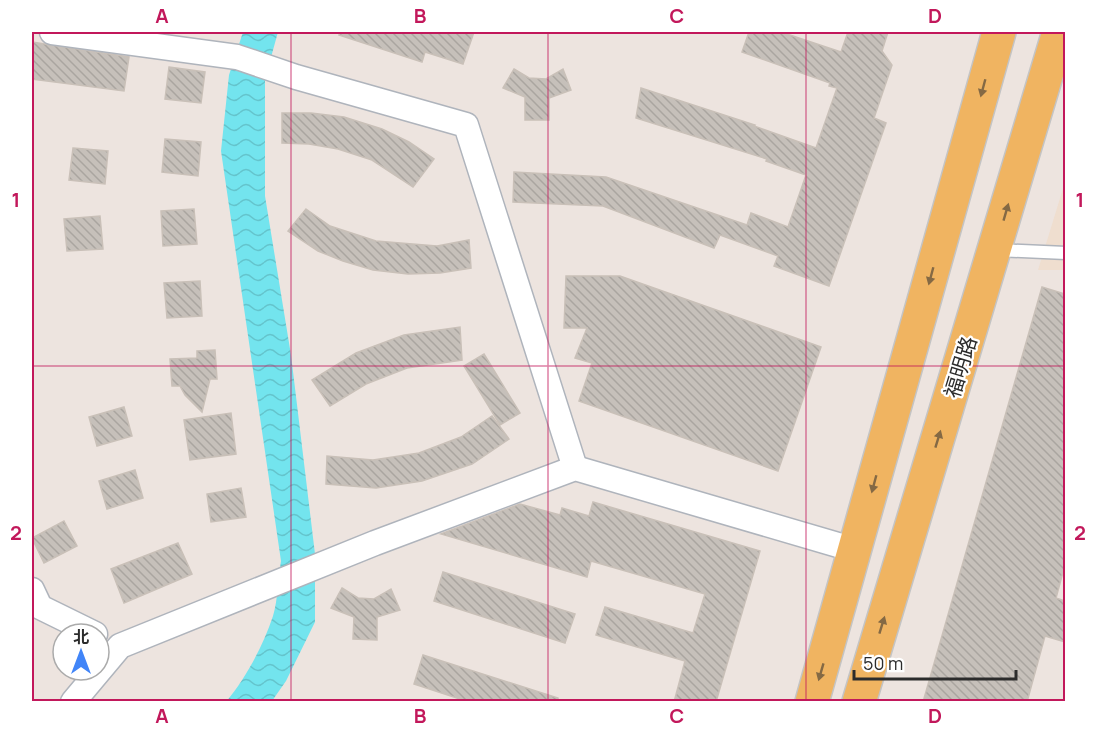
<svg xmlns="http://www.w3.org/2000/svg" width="1097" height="733" viewBox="0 0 1097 733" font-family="Manrope,'Noto Sans SC',sans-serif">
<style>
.education{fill:#efdecf}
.water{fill:url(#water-waves)}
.building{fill:url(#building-back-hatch);stroke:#c9c0b8;stroke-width:1.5}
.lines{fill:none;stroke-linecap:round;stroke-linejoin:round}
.lane-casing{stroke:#afb4bc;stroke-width:15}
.street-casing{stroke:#afb4bc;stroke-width:27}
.primary-casing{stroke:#c4c4c4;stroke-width:36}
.lane{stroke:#fff;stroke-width:12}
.street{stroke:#fff;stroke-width:24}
.primary{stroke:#f0b461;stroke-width:33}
.oneway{fill:#846944}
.grid{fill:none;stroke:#c2185b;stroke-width:1.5;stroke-opacity:0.55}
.labels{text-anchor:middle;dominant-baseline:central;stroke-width:4.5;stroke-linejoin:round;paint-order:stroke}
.street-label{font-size:21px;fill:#2c2c2c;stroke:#fff}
.neatline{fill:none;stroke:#c2185b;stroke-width:2}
.grid-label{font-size:20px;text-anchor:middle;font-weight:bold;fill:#c2185b}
</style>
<defs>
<pattern id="water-waves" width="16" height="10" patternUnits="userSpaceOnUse" patternTransform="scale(1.5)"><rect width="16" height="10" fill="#73e4ee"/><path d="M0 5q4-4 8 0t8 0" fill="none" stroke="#64c4cc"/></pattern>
<pattern id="building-back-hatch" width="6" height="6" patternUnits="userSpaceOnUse" patternTransform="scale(1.5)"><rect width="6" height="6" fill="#c6c0ba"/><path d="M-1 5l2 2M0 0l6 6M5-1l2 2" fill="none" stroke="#aaa5a0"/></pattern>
</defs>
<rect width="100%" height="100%" fill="#ede4df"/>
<polygon class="education" points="1065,182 1065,270 1038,270"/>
<path class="water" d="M243,32H278L265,79V196L291,355L315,554V622L286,681L272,701L226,702C246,678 263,646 273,616C278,599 278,578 281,561L221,151L229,75Z"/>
<g class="building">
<polygon points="340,32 474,32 463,64 425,52 422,62 339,35"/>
<polygon points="749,32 781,32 841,52 848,32 888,32 882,51 892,65 874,118 886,123 829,286 774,266 778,256 720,235 714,248 603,206 513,202 514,172 606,177 747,225 751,213 788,227 806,175 766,161 767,159 636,118 641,88 755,125 754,126 816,148 837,88 829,86 830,83 742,52"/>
<polygon points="32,42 129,57 124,91 32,79"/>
<polygon points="169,67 205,72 201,103 165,99"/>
<polygon points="514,69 529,78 546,79 563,69 571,90 549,98 549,120 525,120 525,97 503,88"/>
<polygon points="282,113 311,113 344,117 382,129 409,142 434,159 413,187 372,160 338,149 309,144 282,143"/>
<polygon points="165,139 201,142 198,176 162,172"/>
<polygon points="73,148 108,151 105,184 69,180"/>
<polygon points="194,209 197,244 163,246 161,211"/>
<polygon points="306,209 330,226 376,241 437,246 469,240 471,268 440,273 408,274 373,270 343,261 318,251 288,231"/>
<polygon points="100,216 103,249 67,251 64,219"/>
<polygon points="566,276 620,276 821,347 778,471 579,401 592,363 575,358 587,328 564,328"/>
<polygon points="200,281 202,316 167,318 164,283"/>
<polygon points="1042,287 1065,294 1065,565 1056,598 1065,601 1065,642 1045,636 1027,702 923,702"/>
<polygon points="460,327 462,360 407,368 366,384 330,406 312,380 356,353 404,335"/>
<polygon points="215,350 217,379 210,379 202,412 185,395 180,386 172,386 170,359 197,358 197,351"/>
<polygon points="484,354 520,413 500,425 464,366"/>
<polygon points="124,407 132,436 97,446 89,417"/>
<polygon points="231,413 236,454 190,460 184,420"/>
<polygon points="492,416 509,439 472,464 422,481 376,488 326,484 327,456 373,460 419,453 461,437"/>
<polygon points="135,470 143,498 107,509 99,481"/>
<polygon points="241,488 246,517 211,522 207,494"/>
<polygon points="593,502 760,551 716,702 674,702 685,661 596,635 605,607 693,633 705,594 591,561 587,577 441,534 520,504 560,515 562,508 589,516"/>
<polygon points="64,521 77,546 44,563 32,538"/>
<polygon points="178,543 192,574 124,603 111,569"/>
<polygon points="443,572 575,614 565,643 434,601"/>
<polygon points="342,588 358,598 374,599 391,589 400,610 377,617 377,640 353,639 354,617 331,608"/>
<polygon points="423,655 558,698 558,702 469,702 414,684"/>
</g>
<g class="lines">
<g class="lane-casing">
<polyline id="lane" points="996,250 1066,253"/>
</g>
<g class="street-casing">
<g id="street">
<polyline points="52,32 237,57 296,77 466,125 575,468"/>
<polyline points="32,590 40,607 95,634"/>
<polyline points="73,702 120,646 375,543 575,468 855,550"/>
</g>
</g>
<g class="primary-casing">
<g id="primary">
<polyline points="812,702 999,32"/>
<polyline points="859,702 1059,32"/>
</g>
</g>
<use href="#lane" class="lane"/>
<use href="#street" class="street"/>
<use href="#primary" class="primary"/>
</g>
<defs><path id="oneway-solid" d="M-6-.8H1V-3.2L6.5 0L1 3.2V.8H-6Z" transform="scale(1.5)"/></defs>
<g class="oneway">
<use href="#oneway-solid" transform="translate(983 88) rotate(105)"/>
<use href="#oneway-solid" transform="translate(1006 212) rotate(-74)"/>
<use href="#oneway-solid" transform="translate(931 276) rotate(105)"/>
<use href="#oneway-solid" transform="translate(938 439) rotate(-73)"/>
<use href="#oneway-solid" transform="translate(874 484) rotate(105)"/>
<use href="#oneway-solid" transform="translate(882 625) rotate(-73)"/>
<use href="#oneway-solid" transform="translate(821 672) rotate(106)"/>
</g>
<path class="grid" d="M291,32V702M548,32V702M806,32V702M32,366H1066"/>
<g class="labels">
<g class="street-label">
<text transform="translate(960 367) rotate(-73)">福明路</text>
</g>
</g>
<rect width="1097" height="733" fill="none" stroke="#ffffff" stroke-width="66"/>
<g transform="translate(81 652)"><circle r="28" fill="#ffffff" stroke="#ababab" stroke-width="1.5"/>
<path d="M0-4.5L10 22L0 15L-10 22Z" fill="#4185f8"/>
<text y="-9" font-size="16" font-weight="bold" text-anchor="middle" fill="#2c2c2c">北</text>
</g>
<path d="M854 670v9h162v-9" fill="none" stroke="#2c2c2c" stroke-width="3"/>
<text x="863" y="670" font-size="18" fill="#2c2c2c" stroke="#ffffff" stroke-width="4.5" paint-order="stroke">50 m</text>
<rect x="33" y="33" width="1031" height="667" class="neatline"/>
<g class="grid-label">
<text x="162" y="23">A</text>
<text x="420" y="23">B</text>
<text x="677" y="23">C</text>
<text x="935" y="23">D</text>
<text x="16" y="207">1</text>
<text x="1080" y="207">1</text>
<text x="16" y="540">2</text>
<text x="1080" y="540">2</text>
<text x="162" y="723">A</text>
<text x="420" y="723">B</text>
<text x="677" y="723">C</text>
<text x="935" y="723">D</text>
</g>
</svg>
